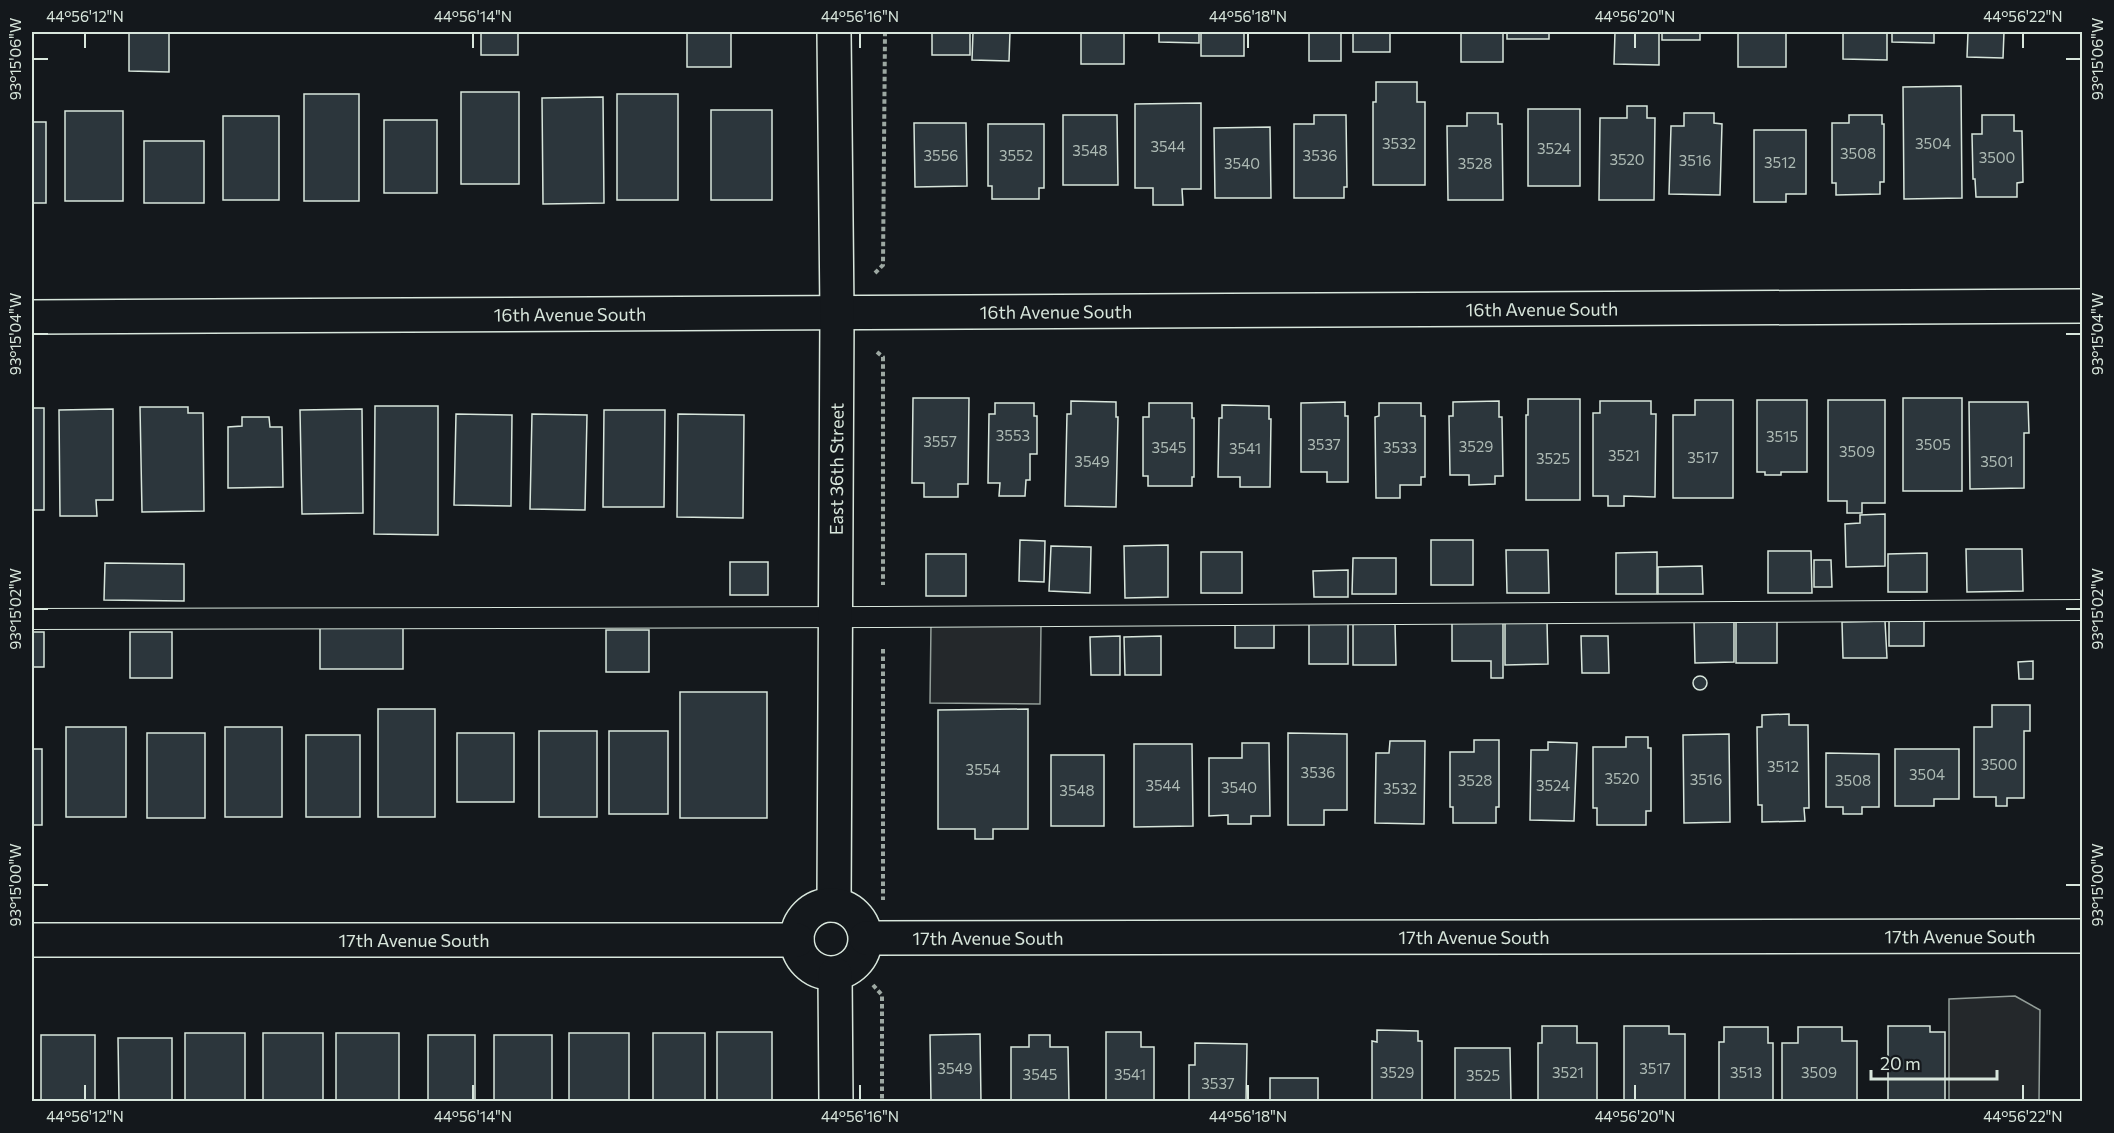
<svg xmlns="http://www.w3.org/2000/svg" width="2114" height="1133" viewBox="0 0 2114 1133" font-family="Commissioner,sans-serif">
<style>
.parking{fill:#24282b;stroke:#939e99;stroke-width:1.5}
.building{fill:#2c363c;stroke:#d8e6dc;stroke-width:1.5}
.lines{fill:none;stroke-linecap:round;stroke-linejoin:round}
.service-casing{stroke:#d8e6dc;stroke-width:22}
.minor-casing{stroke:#d8e6dc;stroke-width:36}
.path{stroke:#9da8a2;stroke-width:4;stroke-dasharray:4.5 3;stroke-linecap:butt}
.service{stroke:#14181c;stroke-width:20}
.minor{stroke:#14181c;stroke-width:33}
.ticks{fill:none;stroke:#d8e6dc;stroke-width:2}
.labels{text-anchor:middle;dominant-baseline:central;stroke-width:4.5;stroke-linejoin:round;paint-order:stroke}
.number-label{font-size:15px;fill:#adbab4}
.street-label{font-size:18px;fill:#d8e6dc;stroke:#14181c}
.neatline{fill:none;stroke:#d8e6dc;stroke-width:2}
.ticks-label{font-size:15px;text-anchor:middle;fill:#d8e6dc}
</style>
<rect width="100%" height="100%" fill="#14181c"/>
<g class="parking">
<polygon points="931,624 1041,625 1040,704 930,703"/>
<polygon points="2015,996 2040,1010 2039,1101 1949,1101 1949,999"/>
</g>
<g class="building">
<polygon points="129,32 169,32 169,72 129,71"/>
<rect x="481" y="32" width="37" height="23"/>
<rect x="687" y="32" width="44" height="35"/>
<rect x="932" y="32" width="38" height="23"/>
<polygon points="973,32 1010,32 1009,61 972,60"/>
<rect x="1081" y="32" width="43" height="32"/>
<polygon points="1159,32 1199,32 1199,43 1159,42"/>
<rect x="1201" y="32" width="43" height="24"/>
<rect x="1309" y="32" width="32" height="29"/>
<rect x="1353" y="32" width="37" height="20"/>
<rect x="1461" y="32" width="42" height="30"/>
<rect x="1507" y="32" width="42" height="7"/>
<polygon points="1615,32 1659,32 1659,65 1614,64"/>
<rect x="1662" y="32" width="38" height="8"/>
<rect x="1738" y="32" width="48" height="35"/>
<polygon points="1843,32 1887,32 1887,60 1843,59"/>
<polygon points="1892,32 1934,32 1934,43 1892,42"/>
<polygon points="1968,32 2004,32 2003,58 1967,57"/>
<polygon points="1376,82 1417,82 1417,102 1425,102 1425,185 1373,185 1373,102 1376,102"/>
<polygon points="1961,86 1962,198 1904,199 1903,87"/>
<rect x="461" y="92" width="58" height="92"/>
<rect x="304" y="94" width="55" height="107"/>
<rect x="617" y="94" width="61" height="106"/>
<polygon points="603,97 604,203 543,204 542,98"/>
<polygon points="1201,103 1201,189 1182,189 1183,205 1153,205 1153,188 1135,188 1135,104"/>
<polygon points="1627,106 1647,106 1647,118 1655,118 1654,200 1599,200 1600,118 1627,118"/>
<rect x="1528" y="109" width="52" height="77"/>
<rect x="711" y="110" width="61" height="90"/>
<rect x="65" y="111" width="58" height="90"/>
<polygon points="1467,113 1498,113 1498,124 1502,124 1503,200 1448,200 1447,126 1467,126"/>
<polygon points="1684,113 1714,113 1714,123 1722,124 1720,195 1669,194 1671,126 1684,126"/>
<polygon points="1063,115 1117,115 1118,185 1063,185"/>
<polygon points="1314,115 1346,115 1347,187 1344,187 1344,198 1294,198 1294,124 1314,124"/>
<polygon points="1849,115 1882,115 1882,124 1884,124 1884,182 1880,182 1880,194 1836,195 1836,183 1832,183 1832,123 1849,123"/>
<polygon points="1982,115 2014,115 2014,131 2022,131 2023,182 2017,183 2017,197 1976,197 1975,179 1973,179 1972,134 1982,134"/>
<rect x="223" y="116" width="56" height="84"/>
<rect x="384" y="120" width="53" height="73"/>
<rect x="32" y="122" width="14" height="81"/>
<polygon points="914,123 966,123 967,186 915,187"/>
<polygon points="988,124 1044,124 1044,188 1039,188 1039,199 992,199 992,186 988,186"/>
<polygon points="1270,127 1271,198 1215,198 1214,128"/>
<polygon points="1754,130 1806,130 1806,194 1786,194 1786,202 1754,202"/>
<rect x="144" y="141" width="60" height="62"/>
<polygon points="913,398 969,398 968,484 958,484 958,497 924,497 924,483 912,483"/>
<rect x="1903" y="398" width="59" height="93"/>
<polygon points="1528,399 1580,399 1580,500 1526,500 1526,415 1528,415"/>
<polygon points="1695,400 1733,400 1733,498 1673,498 1673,415 1695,415"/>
<polygon points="1757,400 1807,400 1807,472 1781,472 1781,475 1765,475 1765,472 1757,472"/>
<polygon points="1828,400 1885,400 1885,503 1862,503 1862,513 1847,513 1847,501 1828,501"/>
<polygon points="1071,401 1116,402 1116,417 1118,417 1116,507 1065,506 1067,414 1071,414"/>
<polygon points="1499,401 1499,417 1502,417 1503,476 1495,476 1495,484 1469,485 1469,475 1450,475 1449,416 1453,416 1453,402"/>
<polygon points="1600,401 1651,401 1651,414 1656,414 1655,497 1624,496 1624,506 1608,506 1608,496 1593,496 1593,413 1600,413"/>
<polygon points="1345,402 1345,416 1348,416 1348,482 1327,482 1327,472 1301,472 1301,403"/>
<polygon points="1969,402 2028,402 2029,433 2024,433 2024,488 1970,489"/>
<polygon points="995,403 1034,403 1034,416 1037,416 1037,454 1030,454 1030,480 1026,480 1025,496 999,496 1000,483 988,483 989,414 995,414"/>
<polygon points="1149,403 1192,403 1192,418 1194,418 1194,477 1192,477 1192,486 1148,486 1148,476 1143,476 1143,417 1149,417"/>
<polygon points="1379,403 1421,403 1421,416 1425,416 1425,477 1421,477 1421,485 1400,485 1400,498 1376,498 1375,417 1379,416"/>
<polygon points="1222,405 1269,406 1269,419 1271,419 1270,487 1240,487 1240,477 1218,477 1219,418 1222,418"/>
<polygon points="375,406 438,406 438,535 374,534"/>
<polygon points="140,407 188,407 188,413 203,413 204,511 142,512"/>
<rect x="32" y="408" width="12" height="102"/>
<polygon points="113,409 113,500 96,500 97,516 60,516 59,410"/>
<polygon points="362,409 363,513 302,514 300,410"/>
<polygon points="604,410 665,410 664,507 603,507"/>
<polygon points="456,414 512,415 511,506 454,505"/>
<polygon points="532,414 587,415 585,510 530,509"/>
<polygon points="678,414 744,415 743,518 677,517"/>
<polygon points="242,417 269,417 270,427 282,427 283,487 228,488 228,427 242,426"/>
<polygon points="1885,514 1885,566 1846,567 1845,524 1860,523 1860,515"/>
<polygon points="1020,540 1045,541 1044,582 1019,581"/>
<rect x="1431" y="540" width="42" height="45"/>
<polygon points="1168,545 1168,597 1125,598 1124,546"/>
<polygon points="1051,546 1091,547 1090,593 1049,591"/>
<polygon points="1966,549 2022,549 2023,591 1967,592"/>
<polygon points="1506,550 1548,550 1549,593 1507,593"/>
<polygon points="1768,551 1811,551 1812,593 1768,593"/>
<rect x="1201" y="552" width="41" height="41"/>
<polygon points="1657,552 1657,594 1616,594 1616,553"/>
<polygon points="1927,553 1927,592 1888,592 1888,554"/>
<rect x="926" y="554" width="40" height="42"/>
<polygon points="1353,558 1396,558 1396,594 1352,594"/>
<polygon points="1814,560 1831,560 1832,587 1814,587"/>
<rect x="730" y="562" width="38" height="33"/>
<polygon points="105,563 184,564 184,601 104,600"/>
<polygon points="1702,566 1703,594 1658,594 1658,567"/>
<polygon points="1348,570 1348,597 1314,597 1313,571"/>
<polygon points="1694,620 1734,620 1734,662 1695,663"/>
<rect x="1736" y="620" width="41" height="43"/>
<polygon points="1452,621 1503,621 1503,678 1491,678 1491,661 1452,661"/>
<polygon points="1505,621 1547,621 1548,664 1505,665"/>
<polygon points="1885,621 1887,658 1843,658 1842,622"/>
<rect x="1889" y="621" width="35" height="25"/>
<rect x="1309" y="622" width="39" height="42"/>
<polygon points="1353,623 1395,623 1396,665 1353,665"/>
<rect x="1235" y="624" width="39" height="24"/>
<rect x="320" y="628" width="83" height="41"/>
<rect x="606" y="630" width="43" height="42"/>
<rect x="32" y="632" width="12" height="35"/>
<rect x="130" y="632" width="42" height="46"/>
<polygon points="1120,636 1120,675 1091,675 1090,637"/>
<polygon points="1161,636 1161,675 1125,675 1124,637"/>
<polygon points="1581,636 1608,636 1609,673 1582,673"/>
<polygon points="2033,661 2033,679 2019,679 2018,662"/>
<circle cx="1700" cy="683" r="7"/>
<rect x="680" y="692" width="87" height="126"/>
<polygon points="1992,705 2030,705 2030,731 2024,731 2024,798 2007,798 2007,806 1996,806 1996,797 1974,797 1974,727 1992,727"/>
<rect x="378" y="709" width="57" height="108"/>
<polygon points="1028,709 1028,829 993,829 993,839 975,839 975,829 938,829 938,710"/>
<polygon points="1789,714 1789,725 1808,725 1809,808 1804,808 1805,821 1762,822 1762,805 1758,805 1757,727 1762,727 1762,715"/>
<rect x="66" y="727" width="60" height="90"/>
<rect x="225" y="727" width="57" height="90"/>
<rect x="539" y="731" width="58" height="86"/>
<rect x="609" y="731" width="59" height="83"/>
<rect x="147" y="733" width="58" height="85"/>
<rect x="457" y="733" width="57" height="69"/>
<polygon points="1288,733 1347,734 1347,810 1324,810 1324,825 1288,825"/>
<polygon points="1729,734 1730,822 1684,823 1683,735"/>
<rect x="306" y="735" width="54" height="82"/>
<polygon points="1626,737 1648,737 1648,748 1651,748 1651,811 1646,811 1646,825 1597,825 1597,808 1593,808 1593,747 1626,747"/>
<polygon points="1474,740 1499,740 1499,807 1496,807 1496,823 1453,823 1453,807 1450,807 1450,752 1474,752"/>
<polygon points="1390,741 1425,741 1424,824 1375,823 1376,753 1389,753"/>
<polygon points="1548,742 1577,743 1574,821 1530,820 1531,750 1548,750"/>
<polygon points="1242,743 1269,743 1270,816 1251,816 1251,824 1228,824 1228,815 1209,816 1209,758 1242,758"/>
<polygon points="1134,744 1192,744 1193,826 1134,827"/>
<rect x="32" y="749" width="10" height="76"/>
<polygon points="1895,749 1959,749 1959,799 1934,799 1934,806 1895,806"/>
<polygon points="1826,753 1879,754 1879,807 1862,807 1862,814 1843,814 1843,807 1826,807"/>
<rect x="1051" y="755" width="53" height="71"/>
<polygon points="1542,1026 1577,1026 1577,1043 1597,1043 1597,1102 1538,1102 1538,1043 1542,1043"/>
<polygon points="1624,1026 1669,1026 1669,1034 1685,1034 1685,1102 1624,1102"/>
<polygon points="1888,1026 1930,1026 1930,1032 1945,1032 1945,1102 1888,1102"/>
<polygon points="1724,1027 1768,1027 1768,1043 1773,1043 1773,1102 1719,1102 1719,1042 1724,1042"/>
<polygon points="1798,1027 1842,1027 1842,1041 1857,1041 1857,1102 1782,1102 1782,1043 1798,1043"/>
<polygon points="1377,1030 1418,1031 1418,1041 1422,1041 1422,1102 1372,1102 1372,1041 1377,1042"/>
<rect x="717" y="1032" width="55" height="70"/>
<polygon points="1106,1032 1141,1032 1141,1047 1154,1047 1154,1102 1106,1102"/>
<rect x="185" y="1033" width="60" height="69"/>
<rect x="263" y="1033" width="60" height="69"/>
<rect x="336" y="1033" width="63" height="69"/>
<rect x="569" y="1033" width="60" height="69"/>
<rect x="653" y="1033" width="52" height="69"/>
<polygon points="980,1034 981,1102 931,1102 930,1035"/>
<rect x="41" y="1035" width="54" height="67"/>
<rect x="428" y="1035" width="47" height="67"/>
<rect x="494" y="1035" width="58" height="67"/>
<polygon points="1029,1035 1050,1035 1050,1047 1068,1047 1069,1102 1011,1102 1011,1047 1029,1047"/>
<polygon points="118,1038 172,1038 172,1102 119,1102"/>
<polygon points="1195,1043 1247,1044 1246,1102 1189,1102 1189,1065 1195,1065"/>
<polygon points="1455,1048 1510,1048 1511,1102 1455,1102"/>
<rect x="1270" y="1078" width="48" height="24"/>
</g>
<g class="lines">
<g class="service-casing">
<polyline id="service" points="32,619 883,617 2082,610"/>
</g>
<g class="minor-casing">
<g id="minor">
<path id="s1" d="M32,317L2082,306"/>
<path id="s2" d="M834,905L837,313L834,32"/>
<circle cx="831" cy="939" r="34"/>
<path id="s3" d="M866,938L2082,936"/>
<path id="s4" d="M32,940H797"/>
<polyline points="835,974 836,1102"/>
</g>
</g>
<g class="path">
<polyline points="875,273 883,265 885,32"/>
<polyline points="877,352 883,357 883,585"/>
<polyline points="883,649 883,900"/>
<polyline points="873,985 882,995 882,1102"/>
</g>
<use href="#service" class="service"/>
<use href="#minor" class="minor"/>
</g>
<path class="ticks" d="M85,33V48M473,33V48M860,33V48M1248,33V48M1635,33V48M2023,33V48M33,59H48M2066,59H2081M33,334H48M2066,334H2081M33,609H48M2066,609H2081M33,885H48M2066,885H2081M85,1085V1100M473,1085V1100M860,1085V1100M1248,1085V1100M1635,1085V1100M2023,1085V1100"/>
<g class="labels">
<g class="number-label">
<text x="1399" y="143">3532</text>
<text x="1933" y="143">3504</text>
<text x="1168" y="146">3544</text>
<text x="1554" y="148">3524</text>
<text x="1090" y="150">3548</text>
<text x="1858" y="153">3508</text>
<text x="941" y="155">3556</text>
<text x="1016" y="155">3552</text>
<text x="1320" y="155">3536</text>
<text x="1997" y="157">3500</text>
<text x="1627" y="159">3520</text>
<text x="1695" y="160">3516</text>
<text x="1780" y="162">3512</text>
<text x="1242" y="163">3540</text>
<text x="1475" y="163">3528</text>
<text x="1013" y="435">3553</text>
<text x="1782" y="436">3515</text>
<text x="940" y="441">3557</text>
<text x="1324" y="444">3537</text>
<text x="1933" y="444">3505</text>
<text x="1476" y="446">3529</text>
<text x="1169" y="447">3545</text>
<text x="1400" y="447">3533</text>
<text x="1245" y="448">3541</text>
<text x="1857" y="451">3509</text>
<text x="1624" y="455">3521</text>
<text x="1703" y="457">3517</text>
<text x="1553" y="458">3525</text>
<text x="1092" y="461">3549</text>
<text x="1997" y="461">3501</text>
<text x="1999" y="764">3500</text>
<text x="1783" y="766">3512</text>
<text x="983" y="769">3554</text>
<text x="1318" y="772">3536</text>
<text x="1927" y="774">3504</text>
<text x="1622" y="778">3520</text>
<text x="1706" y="779">3516</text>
<text x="1475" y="780">3528</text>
<text x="1853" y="780">3508</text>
<text x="1163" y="785">3544</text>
<text x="1553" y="785">3524</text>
<text x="1239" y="787">3540</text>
<text x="1400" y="788">3532</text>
<text x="1077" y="790">3548</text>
<text x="955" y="1068">3549</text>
<text x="1655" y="1068">3517</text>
<text x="1397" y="1072">3529</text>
<text x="1568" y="1072">3521</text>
<text x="1746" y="1072">3513</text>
<text x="1819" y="1072">3509</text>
<text x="1040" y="1074">3545</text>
<text x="1130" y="1074">3541</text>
<text x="1483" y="1075">3525</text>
<text x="1218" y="1083">3537</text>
</g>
<g class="street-label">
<text stroke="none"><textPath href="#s1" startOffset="1510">16th Avenue South</textPath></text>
<text stroke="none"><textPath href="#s1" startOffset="1024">16th Avenue South</textPath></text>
<text stroke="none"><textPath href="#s1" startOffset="538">16th Avenue South</textPath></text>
<text stroke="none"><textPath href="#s2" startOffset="436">East 36th Street</textPath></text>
<text stroke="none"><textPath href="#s3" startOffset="1094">17th Avenue South</textPath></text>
<text stroke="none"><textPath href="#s3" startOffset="608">17th Avenue South</textPath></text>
<text stroke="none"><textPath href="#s3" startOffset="122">17th Avenue South</textPath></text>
<text stroke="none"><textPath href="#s4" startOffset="382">17th Avenue South</textPath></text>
</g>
</g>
<rect width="2114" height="1133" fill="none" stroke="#14181c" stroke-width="66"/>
<path d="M1871 1070v9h126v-9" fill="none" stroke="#d8e6dc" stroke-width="3"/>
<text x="1880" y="1070" font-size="18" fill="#d8e6dc" stroke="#14181c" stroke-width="4.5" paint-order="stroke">20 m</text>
<rect x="33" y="33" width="2048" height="1067" class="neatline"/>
<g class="ticks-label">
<text x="85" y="22">44°56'12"N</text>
<text x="473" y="22">44°56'14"N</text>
<text x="860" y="22">44°56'16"N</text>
<text x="1248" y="22">44°56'18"N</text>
<text x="1635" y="22">44°56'20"N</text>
<text x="2023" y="22">44°56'22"N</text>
<text transform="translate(2098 59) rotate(-90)" y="5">93°15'06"W</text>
<text transform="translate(16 59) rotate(-90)" y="5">93°15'06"W</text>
<text transform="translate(2098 334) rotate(-90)" y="5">93°15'04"W</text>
<text transform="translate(16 334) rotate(-90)" y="5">93°15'04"W</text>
<text transform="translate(2098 609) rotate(-90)" y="5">93°15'02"W</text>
<text transform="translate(16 609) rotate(-90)" y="5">93°15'02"W</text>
<text transform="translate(16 885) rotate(-90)" y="5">93°15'00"W</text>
<text transform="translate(2098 885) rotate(-90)" y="5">93°15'00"W</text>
<text x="85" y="1122">44°56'12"N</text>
<text x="473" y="1122">44°56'14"N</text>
<text x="860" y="1122">44°56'16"N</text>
<text x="1248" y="1122">44°56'18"N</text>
<text x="1635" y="1122">44°56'20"N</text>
<text x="2023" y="1122">44°56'22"N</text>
</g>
</svg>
